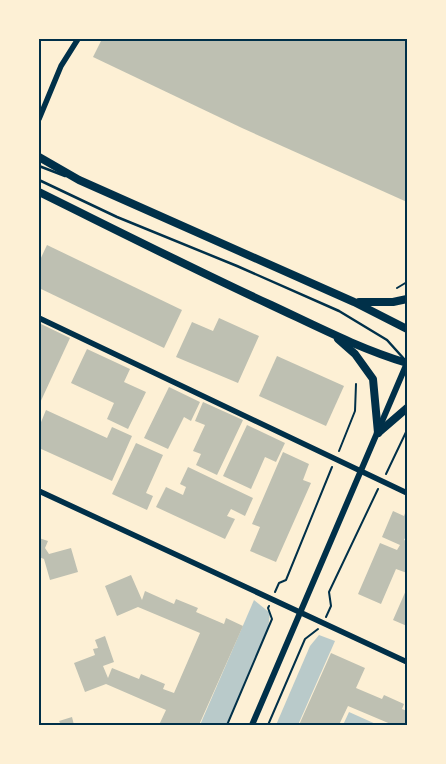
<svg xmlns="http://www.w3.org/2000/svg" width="446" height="764" viewBox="0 0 446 764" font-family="Quicksand,sans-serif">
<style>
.green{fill:#b9caca}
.building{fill:#bec0b2}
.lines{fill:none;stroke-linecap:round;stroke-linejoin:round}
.path{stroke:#003049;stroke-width:2}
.service{stroke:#003049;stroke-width:2.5}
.tertiary{stroke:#003049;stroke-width:5.5}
.secondary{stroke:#003049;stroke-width:6}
.primary{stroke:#003049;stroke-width:8}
.neatline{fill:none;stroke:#003049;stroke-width:2}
</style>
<rect width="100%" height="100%" fill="#fdf0d5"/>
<g class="green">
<polygon points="254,600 270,613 268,629 226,725 200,725"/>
<polygon points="319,635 335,641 298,725 276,725 310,646"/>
<polygon points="349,712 378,725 343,725"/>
</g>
<g class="building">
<polygon points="102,39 407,39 407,202 242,128 93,57"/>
<polygon points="47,245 182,310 164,348 39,288 39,262"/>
<polygon points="219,318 259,336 238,383 176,357 192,322 213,331"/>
<polygon points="39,323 70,338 39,405"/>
<polygon points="87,349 130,369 124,382 146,392 128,429 107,419 114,403 71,383"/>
<polygon points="277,356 344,386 326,426 259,396"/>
<polygon points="169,387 200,402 191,421 184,417 168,449 144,438"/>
<polygon points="203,402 243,420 217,475 196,465 201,454 193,451 205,425 195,421"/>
<polygon points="46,410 107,438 112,427 132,436 112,481 39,448 39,427"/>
<polygon points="247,425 285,443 276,462 265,457 251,489 223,476"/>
<polygon points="136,443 163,455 146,493 153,496 147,510 112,494"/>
<polygon points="283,452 309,464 303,480 311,483 276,562 250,551 260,527 252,524"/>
<polygon points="188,467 253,498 245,516 231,509 227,516 235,519 225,539 156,507 166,487 183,495 186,487 180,484"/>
<polygon points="407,508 407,534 404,540 407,541 407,573 396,569 381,604 358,594 380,543 397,550 400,545 382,537 393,511 404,516"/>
<polygon points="39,538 48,541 45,548 49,554 71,548 78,572 50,580 44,559 39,557"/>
<polygon points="131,575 142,600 145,591 174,604 176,599 198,608 196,612 224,624 226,618 243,626 199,725 159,725 166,710 106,684 85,692 74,663 95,655 93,649 98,648 95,640 105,636 114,662 103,666 108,678 112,668 139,679 141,674 165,684 163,689 174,693 200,633 138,607 117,616 105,586"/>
<polygon points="407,588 407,626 393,620"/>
<polygon points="331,653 365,668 356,688 382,699 384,695 404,704 402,709 407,711 407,725 393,725 348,706 339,725 299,725"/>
<polygon points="72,717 74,725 61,725 59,721"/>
</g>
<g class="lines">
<g class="path">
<polyline points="397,288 407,282"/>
<polyline points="339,451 355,411 356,384"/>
<polyline points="386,474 407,430"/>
<polyline points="275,592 279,583 286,580 332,467"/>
<polyline points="326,617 331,606 329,592 378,489"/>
<polyline points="227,725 272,619 268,608 269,606"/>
<polyline points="268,725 305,639 318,629"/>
</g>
<g class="service">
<polyline points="39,166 65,176"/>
<polyline points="39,180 117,217 237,266 339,311 387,340 405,360"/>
</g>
<g class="tertiary">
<polyline points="39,119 61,66 78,39"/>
<polyline points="39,318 407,493"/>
<polyline points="39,491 407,662"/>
</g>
<polyline class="secondary" points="252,725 407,363"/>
<g class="primary">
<polyline points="39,157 79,180 354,302 407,329"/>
<path d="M39,192C116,230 193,269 271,305C316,326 360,349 407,363"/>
<polyline points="359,302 393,302 407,299"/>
<polyline points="338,339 355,354 373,379 378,433"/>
<polyline points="378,433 407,408"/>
</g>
</g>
<rect width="446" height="764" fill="none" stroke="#fdf0d5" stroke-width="80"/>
<rect x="40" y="40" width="366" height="684" class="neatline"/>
</svg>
